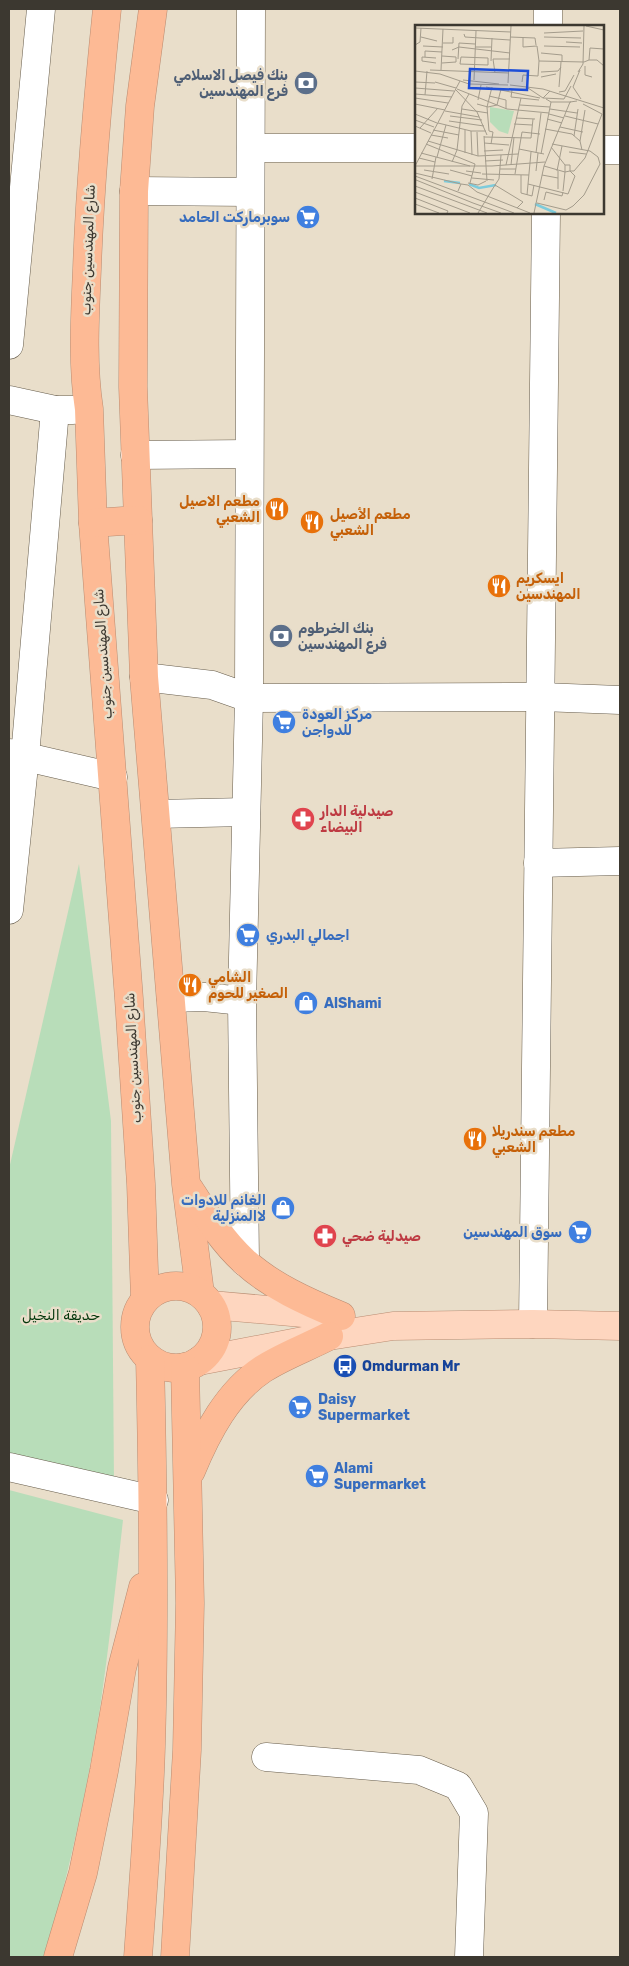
<svg xmlns="http://www.w3.org/2000/svg" width="629" height="1966" viewBox="0 0 629 1966" font-family="Rubik,'Noto Sans Arabic',sans-serif">
<style>
.green{fill:#b8ddb9}
.lines{fill:none;stroke-linecap:round;stroke-linejoin:round}
.minor-casing{stroke:#675d4c;stroke-width:29}
.major-casing{stroke:#b98c72;stroke-width:29}
.highway-casing{stroke:#b98c72;stroke-width:29}
.minor{stroke:#fff;stroke-width:28}
.major{stroke:#fed6bf;stroke-width:28}
.highway{stroke:#fdba95;stroke-width:28}
.labels{text-anchor:middle;dominant-baseline:central;stroke-width:5;stroke-linejoin:round;paint-order:stroke}
.service-label{font-size:14px;font-weight:bold;fill:#4e5e75;stroke:#e9deca;text-anchor:end}
.shop-label{font-size:14px;font-weight:bold;fill:#366cbe;stroke:#e9deca;text-anchor:start}
.street-label{font-size:14px;fill:#3c3830;stroke:#e9deca}
.food-label{font-size:14px;font-weight:bold;fill:#c56008;stroke:#e9deca;text-anchor:start}
.health-label{font-size:14px;font-weight:bold;fill:#be3a42;stroke:#e9deca;text-anchor:start}
.park-label{font-size:14px;fill:#02360a;stroke:#e9deca}
.transit-label{font-size:14px;font-weight:bold;fill:#164399;stroke:#e9deca;text-anchor:start}
.inset-river{fill:none;stroke:#7dcbdb;stroke-width:2.5}
.inset-road{fill:none;stroke:#a49c8c;stroke-width:1}
.view{fill:#1d4ed8;fill-opacity:0.15;stroke:#1d4ed8;stroke-width:2.5}
.inset-edge{fill:none;stroke:#3c3830;stroke-width:2.5}
</style>
<rect width="100%" height="100%" fill="#e9deca"/>
<g class="green">
<polygon points="79,864 111,1121 114,1483 9,1460 9,1169"/>
<path d="M9,1490L123,1520C116,1583 109,1646 100,1708C87,1792 68,1875 45,1957H9Z"/>
</g>
<g class="lines">
<g class="minor-casing">
<g id="minor">
<polyline points="548,26 548,9"/>
<polyline points="251,148 416,148"/>
<polyline points="603,150 620,150"/>
<polyline points="134,191 250,192"/>
<polyline points="9,345 41,9"/>
<polyline points="9,400 55,410 73,410"/>
<polyline points="135,455 249,454"/>
<polyline points="144,677 212,685 249,698 541,697 620,700"/>
<polyline points="9,753 113,777"/>
<polyline points="156,814 246,812"/>
<polyline points="538,863 620,861"/>
<polyline points="9,910 25,756 55,410"/>
<polyline points="171,998 204,997 242,1001 249,698 251,9"/>
<polyline points="242,1001 245,1262"/>
<polyline points="533,1324 546,212"/>
<polyline points="9,1467 154,1500"/>
<polyline points="266,1757 419,1770 458,1786 474,1813 469,1957"/>
</g>
</g>
<g class="major-casing">
<g id="major">
<polyline points="211,1305 337,1316"/>
<polyline points="199,1361 329,1336 393,1326 533,1324 620,1326"/>
</g>
</g>
<g class="highway-casing">
<g id="highway">
<path d="M107,9C98,96 90,182 87,269C85,315 82,364 89,409L93,523L129,999L141,1184L145,1299"/>
<polyline points="153,9 140,106 134,191 133,387 138,520 144,677 186,1184 200,1293"/>
<polyline points="93,523 138,520"/>
<path d="M190,1190C206,1215 222,1241 244,1261C271,1286 307,1302 341,1316"/>
<circle cx="176" cy="1327" r="41"/>
<path d="M191,1471C207,1432 228,1392 263,1369C283,1356 308,1347 329,1336"/>
<polyline points="58,1957 83,1873 104,1771 122,1668 143,1587"/>
<path d="M138,1957C143,1887 149,1816 151,1746C155,1617 153,1488 150,1359"/>
<polyline points="175,1957 187,1750 190,1603 185,1367"/>
</g>
</g>
<use href="#minor" class="minor"/>
<use href="#major" class="major"/>
<use href="#highway" class="highway"/>
</g>
<defs>
<g id="bank-disc" transform="scale(1.25)"><circle r="9.5" fill="#5c6f8a" stroke="#e9deca"/><path d="M-6-4H6V4H-6ZM0-2.3a2.3 2.3 0 1 0 0 4.6a2.3 2.3 0 1 0 0-4.6Z" fill="#fff"/></g>
<g id="supermarket-disc" transform="scale(1.25)"><circle r="9.5" fill="#3f7fe0" stroke="#e9deca"/><path d="M-6-5.5h2.5l.6 2H6L4.5 2H-2.5L-4.4-4H-6ZM-1.5 3.2a1.3 1.3 0 1 0 .1 0ZM3 3.2a1.3 1.3 0 1 0 .1 0Z" fill="#fff"/></g>
<g id="restaurant-disc" transform="scale(1.25)"><circle r="9.5" fill="#e8710a" stroke="#e9deca"/><path d="M-5-6h1v4h1v-4h1v4h1v-4h1v5L-1.5 .5V6h-2V.5L-5-1ZM5-6V6H3V1.5H1.5Q1.5-4 5-6Z" fill="#fff"/></g>
<g id="pharmacy-disc" transform="scale(1.25)"><circle r="9.5" fill="#e0444e" stroke="#e9deca"/><path d="M-2-6h4v4h4v4h-4v4h-4v-4h-4v-4h4Z" fill="#fff"/></g>
<g id="shop-disc" transform="scale(1.25)"><circle r="9.5" fill="#3f7fe0" stroke="#e9deca"/><path d="M-5-2.5h2.3a2.7 3.5 0 0 1 5.4 0H5L5.5 6h-11ZM-1.5-2.5h3a1.5 2.3 0 0 0-3 0Z" fill="#fff"/></g>
<g id="bus-disc" transform="scale(1.25)"><circle r="9.5" fill="#1a4fb4" stroke="#e9deca"/><path d="M-5-6H5V4H4V6H2V4H-2V6H-4V4H-5ZM-3.5-4V0h7V-4ZM-3.5 1.2v1.5H-2V1.2ZM2 1.2v1.5H3.5V1.2Z" fill="#fff"/></g>
</defs>
<g fill-rule="evenodd">
<use href="#bank-disc" x="306" y="83"/>
<use href="#supermarket-disc" x="308" y="217"/>
<use href="#restaurant-disc" x="277" y="509"/>
<use href="#restaurant-disc" x="312" y="522"/>
<use href="#restaurant-disc" x="499" y="586"/>
<use href="#bank-disc" x="281" y="636"/>
<use href="#supermarket-disc" x="284" y="722"/>
<use href="#pharmacy-disc" x="303" y="819"/>
<use href="#supermarket-disc" x="248" y="935"/>
<use href="#restaurant-disc" x="190" y="985"/>
<use href="#shop-disc" x="306" y="1003"/>
<use href="#restaurant-disc" x="475" y="1139"/>
<use href="#shop-disc" x="283" y="1208"/>
<use href="#supermarket-disc" x="580" y="1232"/>
<use href="#pharmacy-disc" x="325" y="1236"/>
<use href="#bus-disc" x="345" y="1366"/>
<use href="#supermarket-disc" x="300" y="1407"/>
<use href="#supermarket-disc" x="317" y="1476"/>
</g>
<g class="labels">
<g class="service-label">
<text x="288" y="75">بنك فيصل الاسلامي<tspan x="288" dy="16">فرع المهندسين</tspan></text>
<text x="298" y="628" text-anchor="start">بنك الخرطوم<tspan x="298" dy="16">فرع المهندسين</tspan></text>
</g>
<g class="shop-label">
<text x="290" y="217" text-anchor="end">سوبرماركت الحامد</text>
<text x="302" y="714">مركز العودة<tspan x="302" dy="16">للدواجن</tspan></text>
<text x="266" y="935">اجمالي البدري</text>
<text x="324" y="1003">AlShami</text>
<text x="266" y="1200" text-anchor="end">الغانم للادوات<tspan x="266" dy="16">لاالمنزلية</tspan></text>
<text x="562" y="1232" text-anchor="end">سوق المهندسين</text>
<text x="318" y="1399">Daisy<tspan x="318" dy="16">Supermarket</tspan></text>
<text x="334" y="1468">Alami<tspan x="334" dy="16">Supermarket</tspan></text>
</g>
<g class="street-label">
<text transform="translate(88 250) rotate(-88)">شارع المهندسين جنوب</text>
<text transform="translate(103 654) rotate(-94)">شارع المهندسين جنوب</text>
<text transform="translate(133 1058) rotate(-93)">شارع المهندسين جنوب</text>
</g>
<g class="food-label">
<text x="260" y="501" text-anchor="end">مطعم الاصيل<tspan x="260" dy="16">الشعبي</tspan></text>
<text x="330" y="514">مطعم الأصيل<tspan x="330" dy="16">الشعبي</tspan></text>
<text x="516" y="578">ايسكريم<tspan x="516" dy="16">المهندسين</tspan></text>
<text x="208" y="977">الشامي<tspan x="208" dy="16">الصغير للحوم</tspan></text>
<text x="492" y="1131">مطعم سندريلا<tspan x="492" dy="16">الشعبي</tspan></text>
</g>
<g class="health-label">
<text x="320" y="811">صيدلية الدار<tspan x="320" dy="16">البيضاء</tspan></text>
<text x="342" y="1236">صيدلية ضحي</text>
</g>
<g class="park-label">
<text x="61" y="1315">حديقة النخيل</text>
</g>
<g class="transit-label">
<text x="362" y="1366">Omdurman Mr</text>
</g>
</g>
<g transform="translate(415 25)">
<rect width="189" height="189" fill="#e9deca"/>
<path d="M75,82L99,86L93,109L84,106L75,97Z" fill="#b8ddb9"/>
<path class="inset-river" d="M29,156L45,158M54,159L64,163L81,160M120,179L141,188"/>
<path class="inset-road" d="M171,1L189,5M0,3L96,7M129,8L168,6M49,9L50,12L95,15M6,12L22,16M95,12L120,13L121,20M108,12V22L122,21M129,12L166,13M151,17L167,18M28,18H38V12M0,20L5,17L6,3M8,21L28,22M122,21L124,36L169,37L174,35L175,23L189,24M129,21L165,22M60,22H76M37,25L44,22L95,28M126,28L147,30V37M10,32V26L27,27M46,32L73,33V40L45,39ZM43,34L44,18L60,19M174,35H182L189,41M76,36L77,13M21,38L7,36V32L21,33M27,38L41,37V32L27,31M170,41V50L177,52M15,45L94,48M26,45L28,4M165,45L158,62L166,74M0,46L25,49L54,59L93,60M126,47L143,46L146,42M163,47L168,39L169,1M80,48L78,34H95M126,52L141,49M48,55L84,59M59,55L61,6M0,57L20,58M20,57L41,63M107,57L108,50L123,51L124,36M93,58L96,1M95,60L128,64L189,83M71,62L125,73M144,62L146,37M0,63L39,66M113,63L128,73L135,66M42,64L92,84L134,88M41,65L62,87L72,110M97,65L96,72L124,75M144,67L150,66L159,50M0,69L37,72M10,70L12,46M74,71L91,75V84M0,73L33,78M128,73L149,74L156,61M63,75L66,60M136,77H156M0,79L30,85M62,79L73,82L82,80L86,64M105,80L135,82M47,84L73,88M135,84L162,88M30,86L64,92M0,89L22,98M134,89L149,93M35,91L67,95M150,91L183,99M101,93L120,94M132,94L147,98M0,95L19,102M34,96L69,101M23,98L56,106H71M99,99L117,100M0,101L16,108M145,102L168,107M5,103L23,83M130,104L157,109L165,116L167,125M18,105L44,110M56,106L57,130M62,107L63,131M107,107L125,109M16,110L33,113M69,111L72,156M159,111L163,84M69,112L116,113L118,94M13,116L63,131L103,129M165,116L170,85M69,118L94,120M11,119L60,139L55,158M76,119L78,107L74,106L72,82L77,62M136,122L150,140H155V146L150,147V140M104,124L129,129M69,126L88,125M154,127L171,129M6,128L55,141M50,128V105M121,128L126,88M126,129L136,77L131,74M22,132L31,100M4,133L20,137M70,136L88,135M37,137L42,125L47,81L54,69M91,140L106,73M96,140L99,112M0,141H77L130,137M0,141L45,56M129,141L150,147L148,166M85,144H101M9,145L34,149M35,145L57,151M51,146L66,148M121,146L123,128M142,146L147,121M155,146H159L170,133L187,89L168,79M0,148L46,159M67,149L114,150M100,149L107,107M106,150V168L117,171L119,160M127,150L143,153M0,151L99,188M57,153L79,155M17,154L21,132M1,155L58,178M53,158L63,160L71,156M113,159L153,169L160,151L155,146M80,160L84,154L86,130M0,161L72,188M143,164V146M43,166L46,159L53,160L62,167L115,188M0,167L55,188M112,170L116,127M0,173L33,186L32,188M129,175L131,167L147,171L148,167M58,178L86,188M122,178L151,185L158,181L169,170L185,139L183,132L175,126L137,119M0,179L24,188M63,188L80,160L108,177L102,183M119,188L129,141L155,77L162,76"/>
<path class="view" d="M55,44L113,46L112,65L54,63Z"/>
<rect width="189" height="189" class="inset-edge"/>
</g>
<rect width="629" height="1966" fill="none" stroke="#3c3830" stroke-width="20"/>
</svg>
